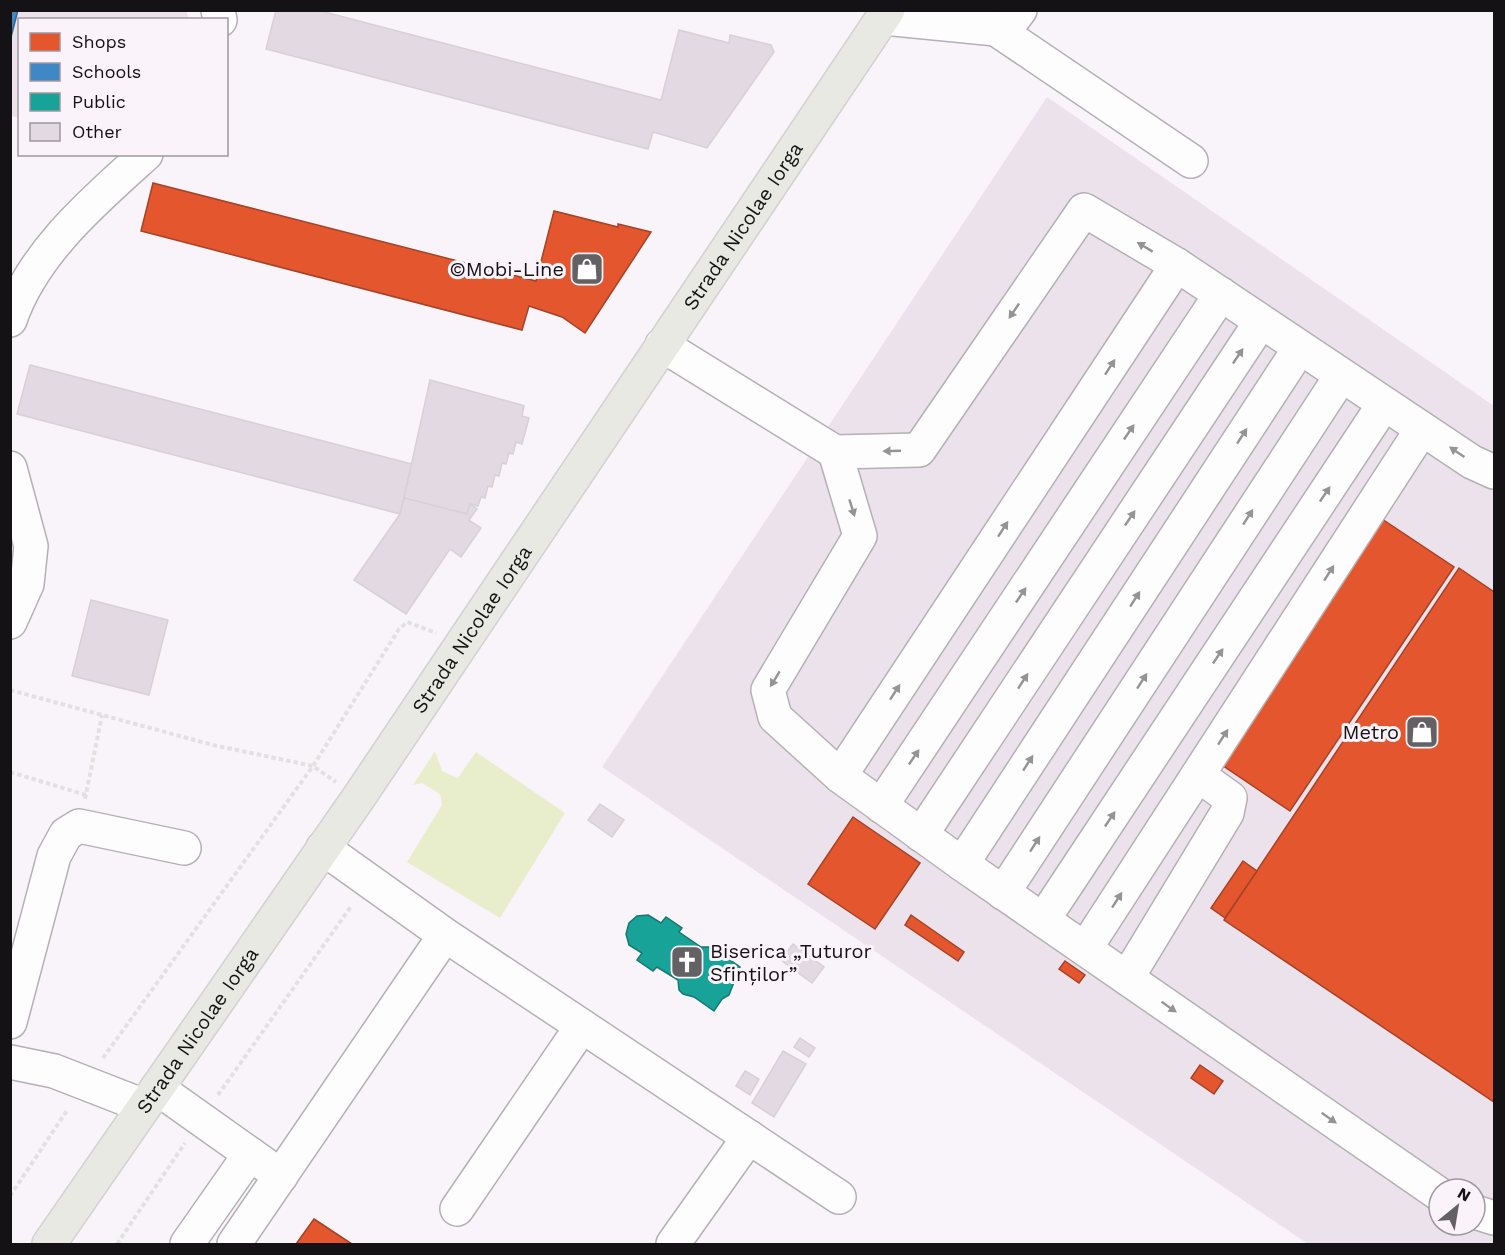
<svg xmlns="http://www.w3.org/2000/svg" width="1505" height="1255" viewBox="0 0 1505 1255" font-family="'Work Sans',sans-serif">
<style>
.built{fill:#ece2ec;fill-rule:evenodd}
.green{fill:#e8eecc}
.shops{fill:#e4572e;stroke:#a64226;stroke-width:1.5}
.schools{fill:#3f88c5;stroke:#326590;stroke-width:1.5}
.public{fill:#17a398;stroke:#167870;stroke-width:1.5}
.building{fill:#e3d9e3;stroke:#d5d2d5;stroke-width:1.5}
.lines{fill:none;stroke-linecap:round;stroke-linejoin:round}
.minor-casing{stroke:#b4b0b4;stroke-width:36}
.major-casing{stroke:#d2d0d2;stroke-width:36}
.path{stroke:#e2e1e2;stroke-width:4;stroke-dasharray:4.5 3;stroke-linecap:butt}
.minor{stroke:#fefdfe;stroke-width:33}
.major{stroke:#e8e9e2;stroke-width:33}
.oneway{fill:#959395}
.labels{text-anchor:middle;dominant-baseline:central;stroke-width:6;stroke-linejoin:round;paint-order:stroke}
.street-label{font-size:20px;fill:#141214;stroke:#faf3fa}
.poi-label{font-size:20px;fill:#141214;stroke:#faf3fa;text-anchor:end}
</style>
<rect width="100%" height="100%" fill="#f9f4f9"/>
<g class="built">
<polygon points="11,11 186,11 189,19 20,20 19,118 11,116"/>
<path d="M1047,97L1494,406V1244H1308L602,767ZM1439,1189H1475V1225H1439Z"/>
</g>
<polygon class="green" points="435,751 442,771 458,778 476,752 565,813 500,918 407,862 442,805 440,794 422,783 413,785"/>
<g class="shops">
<polygon points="153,183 536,281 554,211 618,227 618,224 651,232 585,333 562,317 529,306 522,330 141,231"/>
<polygon points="1373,513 1454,567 1290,811 1210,757"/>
<polygon points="1459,568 1494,592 1494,1102 1224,920"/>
<polygon points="853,817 920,863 875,929 808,884"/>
<polygon points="1243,861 1257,871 1225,918 1211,908"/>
<polygon points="911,915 964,952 958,961 905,925"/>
<polygon points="1065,961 1085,975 1079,983 1059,969"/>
<polygon points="1200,1065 1223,1081 1214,1094 1191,1078"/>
<polygon points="314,1219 352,1244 296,1244"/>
</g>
<polygon class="schools" points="10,10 18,10 10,41"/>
<polygon class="public" points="648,915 661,923 666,917 682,928 679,932 701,947 712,947 740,967 729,995 722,999 714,1011 694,997 683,994 679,990 678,980 657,967 653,971 637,960 642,953 629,945 626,934 629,923 637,916"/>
<g class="building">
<polygon points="276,10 317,10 661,100 679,30 729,43 730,35 771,45 774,52 707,148 653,132 648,149 266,49"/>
<polygon points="30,365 412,464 400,514 17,414"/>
<polygon points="430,380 522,405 524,406 522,416 529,418 522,444 516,442 513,454 509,453 506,464 502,463 499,476 495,475 492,487 488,486 485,498 481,497 478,506 470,504 467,514 404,498"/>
<polygon points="404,498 467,514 470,504 477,509 469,520 481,528 461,557 450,549 406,614 354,580 400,514"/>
<polygon points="91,600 168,620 149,695 72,676"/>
<polygon points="600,804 624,820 612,837 588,820"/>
<polygon points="793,944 824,967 812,983 781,960"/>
<polygon points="800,1038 815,1048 809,1057 794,1047"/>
<polygon points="783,1051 806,1064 774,1117 752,1103"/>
<polygon points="745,1071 759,1079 750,1095 736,1086"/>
</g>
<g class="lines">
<g class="minor-casing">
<g id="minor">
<polyline points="218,10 220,20"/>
<polyline points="884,18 996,29 1007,27 1020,10"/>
<polyline points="996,29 1191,161"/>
<path d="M10,320C33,252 95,200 146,154"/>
<polyline points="662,345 835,452 919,450 1084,210 1177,265 1472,462 1494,472"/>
<polyline points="835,452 860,536 768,690 775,717 840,776 962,864 1439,1194"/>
<polyline points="10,468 31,546 27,584 10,622"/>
<polyline points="840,776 1177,265"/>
<polyline points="881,806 1221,294"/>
<polyline points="921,835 1260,323"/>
<polyline points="323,848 445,935 839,1197"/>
<polyline points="962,864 1299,349"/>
<polyline points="1003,893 1341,376"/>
<polyline points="1043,920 1384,404"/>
<polyline points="1085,949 1422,429"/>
<polyline points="1127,978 1227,813 1230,798 1198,775"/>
<polyline points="10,1022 54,856 66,834 79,826 184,848"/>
<polyline points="10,1062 54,1071 144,1106"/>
<polyline points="157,1088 281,1176"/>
<polyline points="457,1209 582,1026"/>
<polyline points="1475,1212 1494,1218"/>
<polyline points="187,1244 250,1154"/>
<polyline points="234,1244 445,935"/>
<polyline points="673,1244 749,1137"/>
</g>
</g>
<g class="major-casing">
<g id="major">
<path id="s1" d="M49,1244L359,797L888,10"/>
</g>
</g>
<g class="path">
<polyline points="10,690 213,745 313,766 336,782"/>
<polyline points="10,772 86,795"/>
<polyline points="85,799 102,715"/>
<polyline points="103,1058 313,766 399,629 407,622 436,633"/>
<polyline points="218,1095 352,905"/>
<polyline points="10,1196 68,1109"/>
<polyline points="117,1244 185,1143"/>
</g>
<use href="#minor" class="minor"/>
<use href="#major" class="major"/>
</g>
<defs><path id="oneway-solid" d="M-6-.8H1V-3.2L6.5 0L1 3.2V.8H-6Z" transform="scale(1.5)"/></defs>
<g class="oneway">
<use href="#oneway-solid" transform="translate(1145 247) rotate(-149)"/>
<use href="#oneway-solid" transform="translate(1014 311) rotate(124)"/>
<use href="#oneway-solid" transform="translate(1238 356) rotate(-56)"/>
<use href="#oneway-solid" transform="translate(1110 367) rotate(-57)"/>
<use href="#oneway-solid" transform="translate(1129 432) rotate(-56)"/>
<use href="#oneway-solid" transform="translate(1242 436) rotate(-57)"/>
<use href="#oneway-solid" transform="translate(892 451) rotate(178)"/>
<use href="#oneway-solid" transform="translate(1457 452) rotate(-146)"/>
<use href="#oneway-solid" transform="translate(1325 494) rotate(-56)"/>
<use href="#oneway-solid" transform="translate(852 508) rotate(73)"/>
<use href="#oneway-solid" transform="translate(1248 517) rotate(-57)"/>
<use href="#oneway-solid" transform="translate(1130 518) rotate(-56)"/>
<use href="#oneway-solid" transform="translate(1003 529) rotate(-57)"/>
<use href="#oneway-solid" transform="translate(1329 573) rotate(-57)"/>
<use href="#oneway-solid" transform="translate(1021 595) rotate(-56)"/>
<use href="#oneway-solid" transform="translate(1135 599) rotate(-57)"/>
<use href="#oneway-solid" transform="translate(1218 656) rotate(-56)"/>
<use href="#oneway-solid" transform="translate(775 679) rotate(121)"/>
<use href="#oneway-solid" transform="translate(1023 681) rotate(-57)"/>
<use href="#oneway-solid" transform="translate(1142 681) rotate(-57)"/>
<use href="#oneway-solid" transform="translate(895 692) rotate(-57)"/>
<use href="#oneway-solid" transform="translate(1223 737) rotate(-57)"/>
<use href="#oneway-solid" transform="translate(914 757) rotate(-56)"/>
<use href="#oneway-solid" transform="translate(1028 763) rotate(-57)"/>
<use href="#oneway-solid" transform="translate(1110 819) rotate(-56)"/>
<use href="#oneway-solid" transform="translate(1035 844) rotate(-57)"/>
<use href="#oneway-solid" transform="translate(1117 900) rotate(-57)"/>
<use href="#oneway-solid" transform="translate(1169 1007) rotate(35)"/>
<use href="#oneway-solid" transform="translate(1329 1118) rotate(35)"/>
</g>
<defs>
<g id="shop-square" transform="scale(1.725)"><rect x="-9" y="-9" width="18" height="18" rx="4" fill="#646164" stroke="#faf3fa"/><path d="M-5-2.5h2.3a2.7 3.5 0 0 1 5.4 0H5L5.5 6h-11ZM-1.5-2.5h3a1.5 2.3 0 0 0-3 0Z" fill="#fff"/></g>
<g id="church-square" transform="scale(1.725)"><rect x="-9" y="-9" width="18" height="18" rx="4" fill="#646164" stroke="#faf3fa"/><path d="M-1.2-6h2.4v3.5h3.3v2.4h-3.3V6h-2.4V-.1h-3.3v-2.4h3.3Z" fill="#fff"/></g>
</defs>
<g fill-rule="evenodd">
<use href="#shop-square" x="587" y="269"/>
<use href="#shop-square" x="1422" y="732"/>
<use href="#church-square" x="687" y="962"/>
</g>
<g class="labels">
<g class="street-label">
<text stroke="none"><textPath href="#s1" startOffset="1232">Strada Nicolae Iorga</textPath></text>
<text stroke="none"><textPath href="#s1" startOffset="746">Strada Nicolae Iorga</textPath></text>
<text stroke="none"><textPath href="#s1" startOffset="260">Strada Nicolae Iorga</textPath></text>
</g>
<g class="poi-label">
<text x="564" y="269">©Mobi-Line</text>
<text x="1399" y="732">Metro</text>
<text x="710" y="951" text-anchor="start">Biserica „Tuturor<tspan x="710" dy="23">Sfinților”</tspan></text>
</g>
</g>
<rect width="1505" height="1255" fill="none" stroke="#141214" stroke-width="24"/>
<rect x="18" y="18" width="210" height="138" fill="#faf3fa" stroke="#9e999e" stroke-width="1.5"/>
<rect x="30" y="33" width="30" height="18" fill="#e4572e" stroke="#9e999e" stroke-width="1.5"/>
<text x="72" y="48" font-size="18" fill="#141214">Shops</text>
<rect x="30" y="63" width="30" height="18" fill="#3f88c5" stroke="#9e999e" stroke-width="1.5"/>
<text x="72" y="78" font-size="18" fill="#141214">Schools</text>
<rect x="30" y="93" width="30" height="18" fill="#17a398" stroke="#9e999e" stroke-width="1.5"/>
<text x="72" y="108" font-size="18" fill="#141214">Public</text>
<rect x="30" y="123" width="30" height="18" fill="#e3d9e3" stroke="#9e999e" stroke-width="1.5"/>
<text x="72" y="138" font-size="18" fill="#141214">Other</text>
<g transform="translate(1457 1207) rotate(30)"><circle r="28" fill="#faf3fa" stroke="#9e999e" stroke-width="1.5"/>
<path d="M0-4.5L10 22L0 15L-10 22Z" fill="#646164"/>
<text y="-9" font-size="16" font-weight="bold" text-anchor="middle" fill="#141214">N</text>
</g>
</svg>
